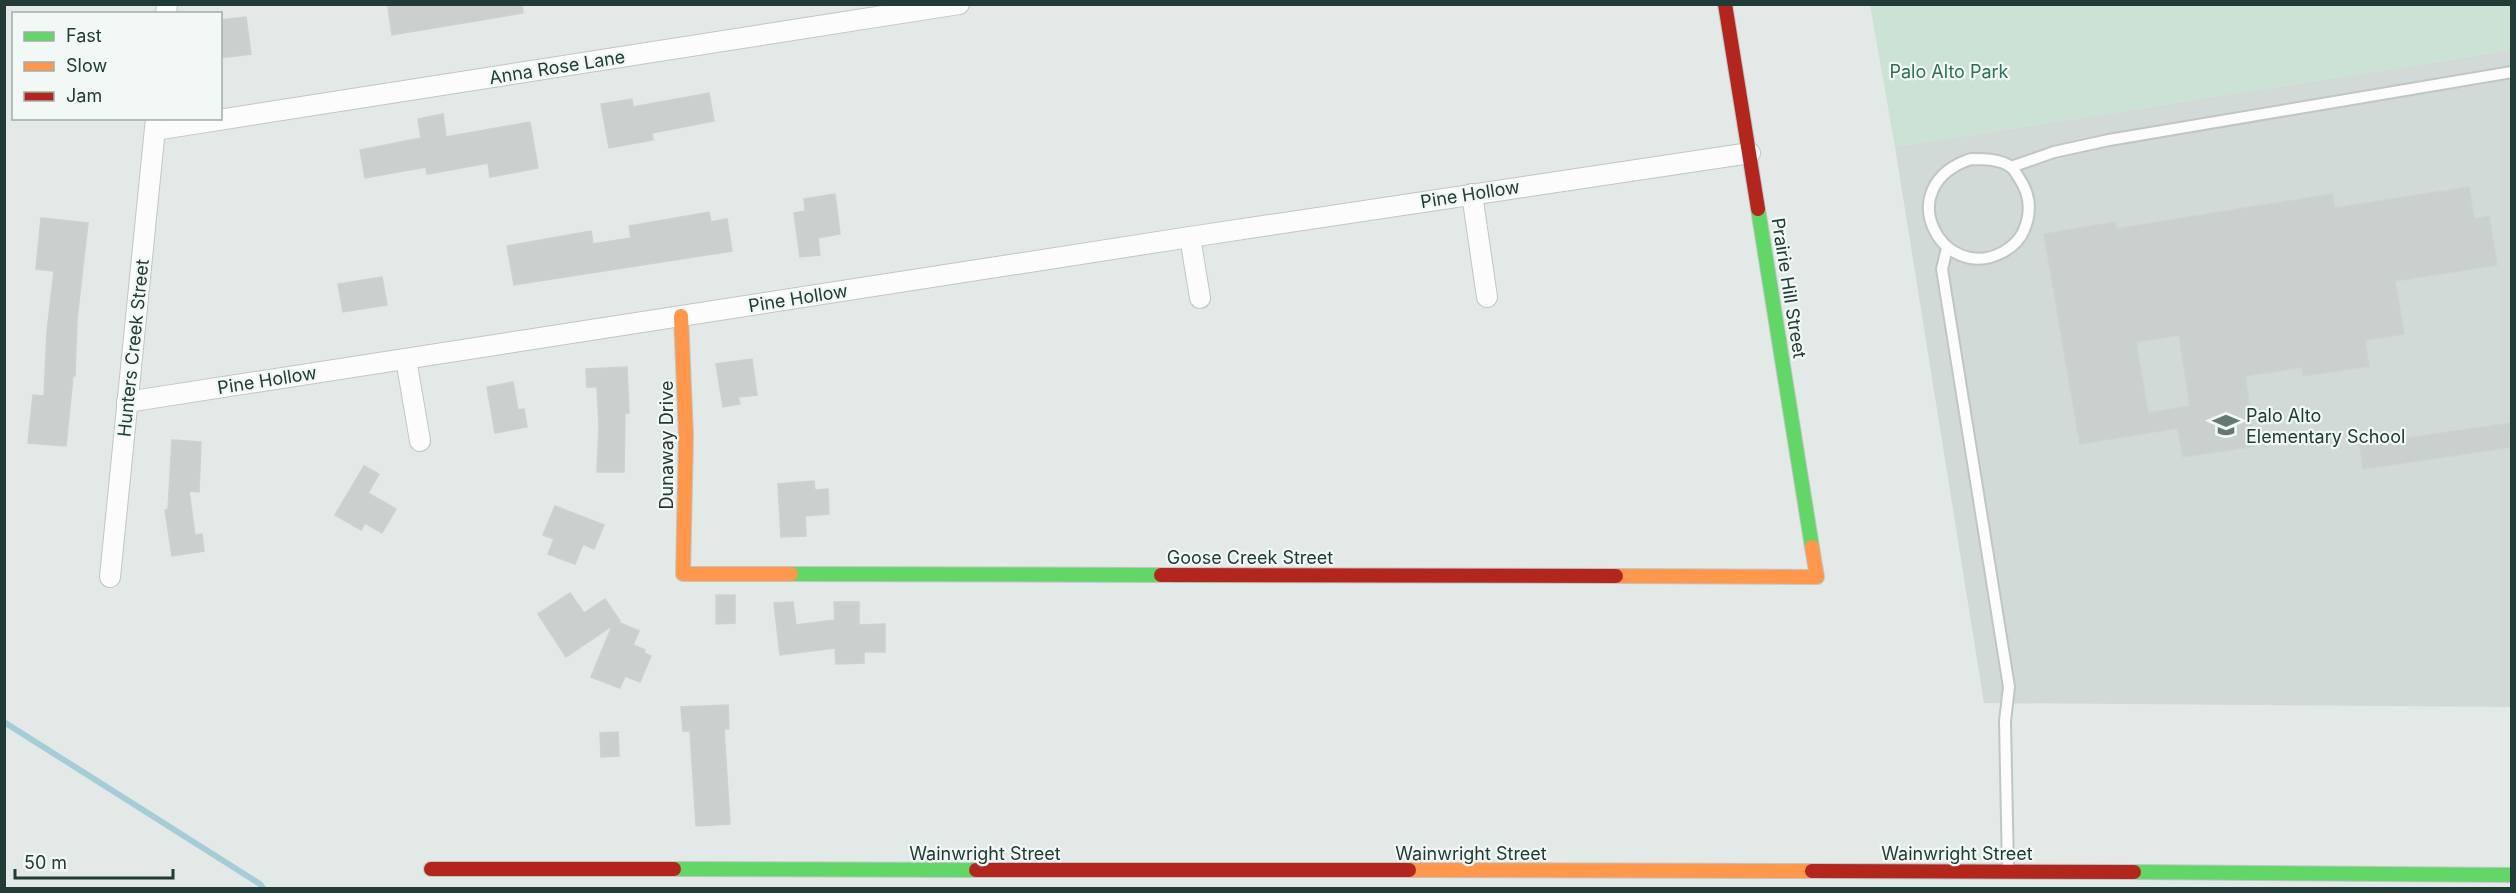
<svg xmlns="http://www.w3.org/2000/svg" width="2516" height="893" viewBox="0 0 2516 893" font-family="Inter,sans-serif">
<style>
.built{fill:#d1dad6}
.green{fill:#cce2d4}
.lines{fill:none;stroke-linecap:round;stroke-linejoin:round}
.stream{stroke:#a4cdd7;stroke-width:6}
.building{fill:#cad0ce;stroke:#ccd2cf;stroke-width:1.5;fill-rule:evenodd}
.lane-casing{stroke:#c0c6c3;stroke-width:14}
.street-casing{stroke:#c0c6c3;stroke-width:22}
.fast-casing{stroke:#bfc6c4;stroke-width:16}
.slow-casing{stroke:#bfc6c4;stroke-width:16}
.jam-casing{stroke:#bfc6c4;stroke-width:16}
.lane{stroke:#fbfcfb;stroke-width:10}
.street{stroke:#fbfcfb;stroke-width:20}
.fast{stroke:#63d668;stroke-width:14}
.slow{stroke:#ff974d;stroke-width:14}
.jam{stroke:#b3261e;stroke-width:14}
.labels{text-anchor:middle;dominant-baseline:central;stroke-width:4.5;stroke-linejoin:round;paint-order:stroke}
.street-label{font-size:18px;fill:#213c36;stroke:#f1f8f5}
.park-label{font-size:18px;fill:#2c734b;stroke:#f1f8f5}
.poi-label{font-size:18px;fill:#213c36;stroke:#f1f8f5;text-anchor:start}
</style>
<rect width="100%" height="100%" fill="#e3e9e6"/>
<polygon class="built" points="2511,50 2511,707 1984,703 1895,147"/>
<polygon class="green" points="1870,5 2511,5 2511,50 1895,147"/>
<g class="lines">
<polyline class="stream" points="4,722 260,884 263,888"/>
</g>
<g class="building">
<polygon points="404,4 522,4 523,13 392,35 388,7"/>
<polygon points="246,17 251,54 220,58 220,20"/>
<polygon points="709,93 714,121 652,133 653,140 609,148 601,104 632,99 633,107"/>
<polygon points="443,114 446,137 530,122 538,168 490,177 488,163 427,174 426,167 365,178 360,150 421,138 418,119"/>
<path d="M2469,187L2474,219L2489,216L2497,265L2395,281L2404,334L2365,340L2369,366L2303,376L2302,367L2245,376L2255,446L2183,457L2178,428L2080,444L2044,234L2115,222L2116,229L2332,194L2335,208ZM2179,335L2190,406L2148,413L2136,342Z"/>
<polygon points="835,194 840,234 818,238 820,255 800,257 794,213 805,211 804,199"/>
<polygon points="709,212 711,222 727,219 732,251 514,285 507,246 591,231 593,244 631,238 629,226"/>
<polygon points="41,218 88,223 77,319 75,376 73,376 66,446 28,443 33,395 44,396 47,332 54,271 36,269"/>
<polygon points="382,277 387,305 343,312 338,284"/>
<polygon points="752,359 757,395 738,397 740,404 723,407 716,364"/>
<polygon points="627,367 629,413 625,413 624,472 597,472 599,426 597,387 587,387 586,369"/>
<polygon points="513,382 518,410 524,409 527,427 495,433 487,387"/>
<polygon points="2511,423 2511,447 2363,469 2360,445"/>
<polygon points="172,440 201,442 199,492 189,491 195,535 202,534 204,551 172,556 165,510 168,510"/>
<polygon points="364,466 379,474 368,493 396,509 382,533 365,523 361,530 335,515"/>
<polygon points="814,481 815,490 828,489 829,514 805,516 806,536 781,537 778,484"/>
<polygon points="555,506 604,525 594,549 583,544 575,564 548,554 554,539 543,535"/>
<polygon points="570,593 584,613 605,599 620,621 618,622 639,631 633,645 645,650 644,653 651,656 640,682 625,676 620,688 591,677 612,626 566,657 538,614"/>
<polygon points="716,595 735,595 735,623 716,624"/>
<polygon points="793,602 796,625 835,620 834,602 859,602 859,625 885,624 885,652 864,652 864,663 836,664 835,648 780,655 774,603"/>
<polygon points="728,705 729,729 724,729 730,824 696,826 690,731 683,731 681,707"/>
<polygon points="618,732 619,756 601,757 600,733"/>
</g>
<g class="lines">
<g class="lane-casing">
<g id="lane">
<path d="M1971,159C1983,159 2001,159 2011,167C2014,169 2017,175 2019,178C2030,194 2032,211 2024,230C2020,240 2012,247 2003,252C1942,285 1889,186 1971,159Z"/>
<polyline points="2011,167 2054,152 2109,140 2512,72"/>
<polyline points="1947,248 1942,269 2009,687 2005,721 2008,870"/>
</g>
</g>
<g class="street-casing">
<g id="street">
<polyline points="166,14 167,4"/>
<polyline points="155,130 959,4"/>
<polyline points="1472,194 1487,297"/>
<polyline points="1190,237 1200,298"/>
<polyline points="406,359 420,441"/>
<polyline points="127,402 1190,237 1750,153"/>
<polyline points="110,577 156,118"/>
</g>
</g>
<g class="fast-casing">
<g id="fast">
<polyline points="1758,209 1812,547"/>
<polyline points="791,574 1161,575"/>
<polyline points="674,869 976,870"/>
<polyline points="2134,872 2512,875"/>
</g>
</g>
<g class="slow-casing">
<g id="slow">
<polyline points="681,316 686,436 683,574 791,574"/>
<polyline points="1616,576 1817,577 1812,547"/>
<polyline points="1409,870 1812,871"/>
</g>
</g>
<g class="jam-casing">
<g id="jam">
<polyline points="1725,4 1758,209"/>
<polyline points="1161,575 1616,576"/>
<polyline points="431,869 674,869"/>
<polyline points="976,870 1409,870"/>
<polyline points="1812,871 2134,872"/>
</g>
</g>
<use href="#lane" class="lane"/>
<use href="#street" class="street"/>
<use href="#fast" class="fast"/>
<use href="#slow" class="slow"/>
<use href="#jam" class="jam"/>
</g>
<defs>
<g id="school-bare" transform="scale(2.07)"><path d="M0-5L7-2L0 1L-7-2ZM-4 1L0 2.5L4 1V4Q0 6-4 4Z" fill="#657974" stroke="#f1f8f5" stroke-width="2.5" paint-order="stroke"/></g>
</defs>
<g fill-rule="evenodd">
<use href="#school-bare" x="2226" y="425"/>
</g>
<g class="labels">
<g class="street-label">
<text transform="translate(557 67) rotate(-9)">Anna Rose Lane</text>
<text transform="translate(1470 194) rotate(-9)">Pine Hollow</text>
<text transform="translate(1789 288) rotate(81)">Prairie Hill Street</text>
<text transform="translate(798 298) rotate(-9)">Pine Hollow</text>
<text transform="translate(133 348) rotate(-84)">Hunters Creek Street</text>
<text transform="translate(267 380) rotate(-9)">Pine Hollow</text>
<text transform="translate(666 445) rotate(-90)">Dunaway Drive</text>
<text x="1250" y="557">Goose Creek Street</text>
<text x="985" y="853">Wainwright Street</text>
<text x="1471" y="853">Wainwright Street</text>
<text x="1957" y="853">Wainwright Street</text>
</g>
<g class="park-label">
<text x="1949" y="71">Palo Alto Park</text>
</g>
<g class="poi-label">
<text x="2246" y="415">Palo Alto<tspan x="2246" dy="21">Elementary School</tspan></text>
</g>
</g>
<rect width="2516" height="893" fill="none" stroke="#213c36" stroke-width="12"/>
<rect x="12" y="12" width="210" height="108" fill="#f1f8f5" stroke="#9eada9" stroke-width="1.5"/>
<rect x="24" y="32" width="30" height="9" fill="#63d668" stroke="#9eada9" stroke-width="1.5"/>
<text x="66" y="42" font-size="18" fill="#213c36">Fast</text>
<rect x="24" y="62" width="30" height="9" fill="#ff974d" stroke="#9eada9" stroke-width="1.5"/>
<text x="66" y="72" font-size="18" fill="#213c36">Slow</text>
<rect x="24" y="92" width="30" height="9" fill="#b3261e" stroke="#9eada9" stroke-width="1.5"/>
<text x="66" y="102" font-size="18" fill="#213c36">Jam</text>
<path d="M15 869v9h158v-9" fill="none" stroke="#213c36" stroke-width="3"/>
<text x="24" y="869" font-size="18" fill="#213c36" stroke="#f1f8f5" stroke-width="4.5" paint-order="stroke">50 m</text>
</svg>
